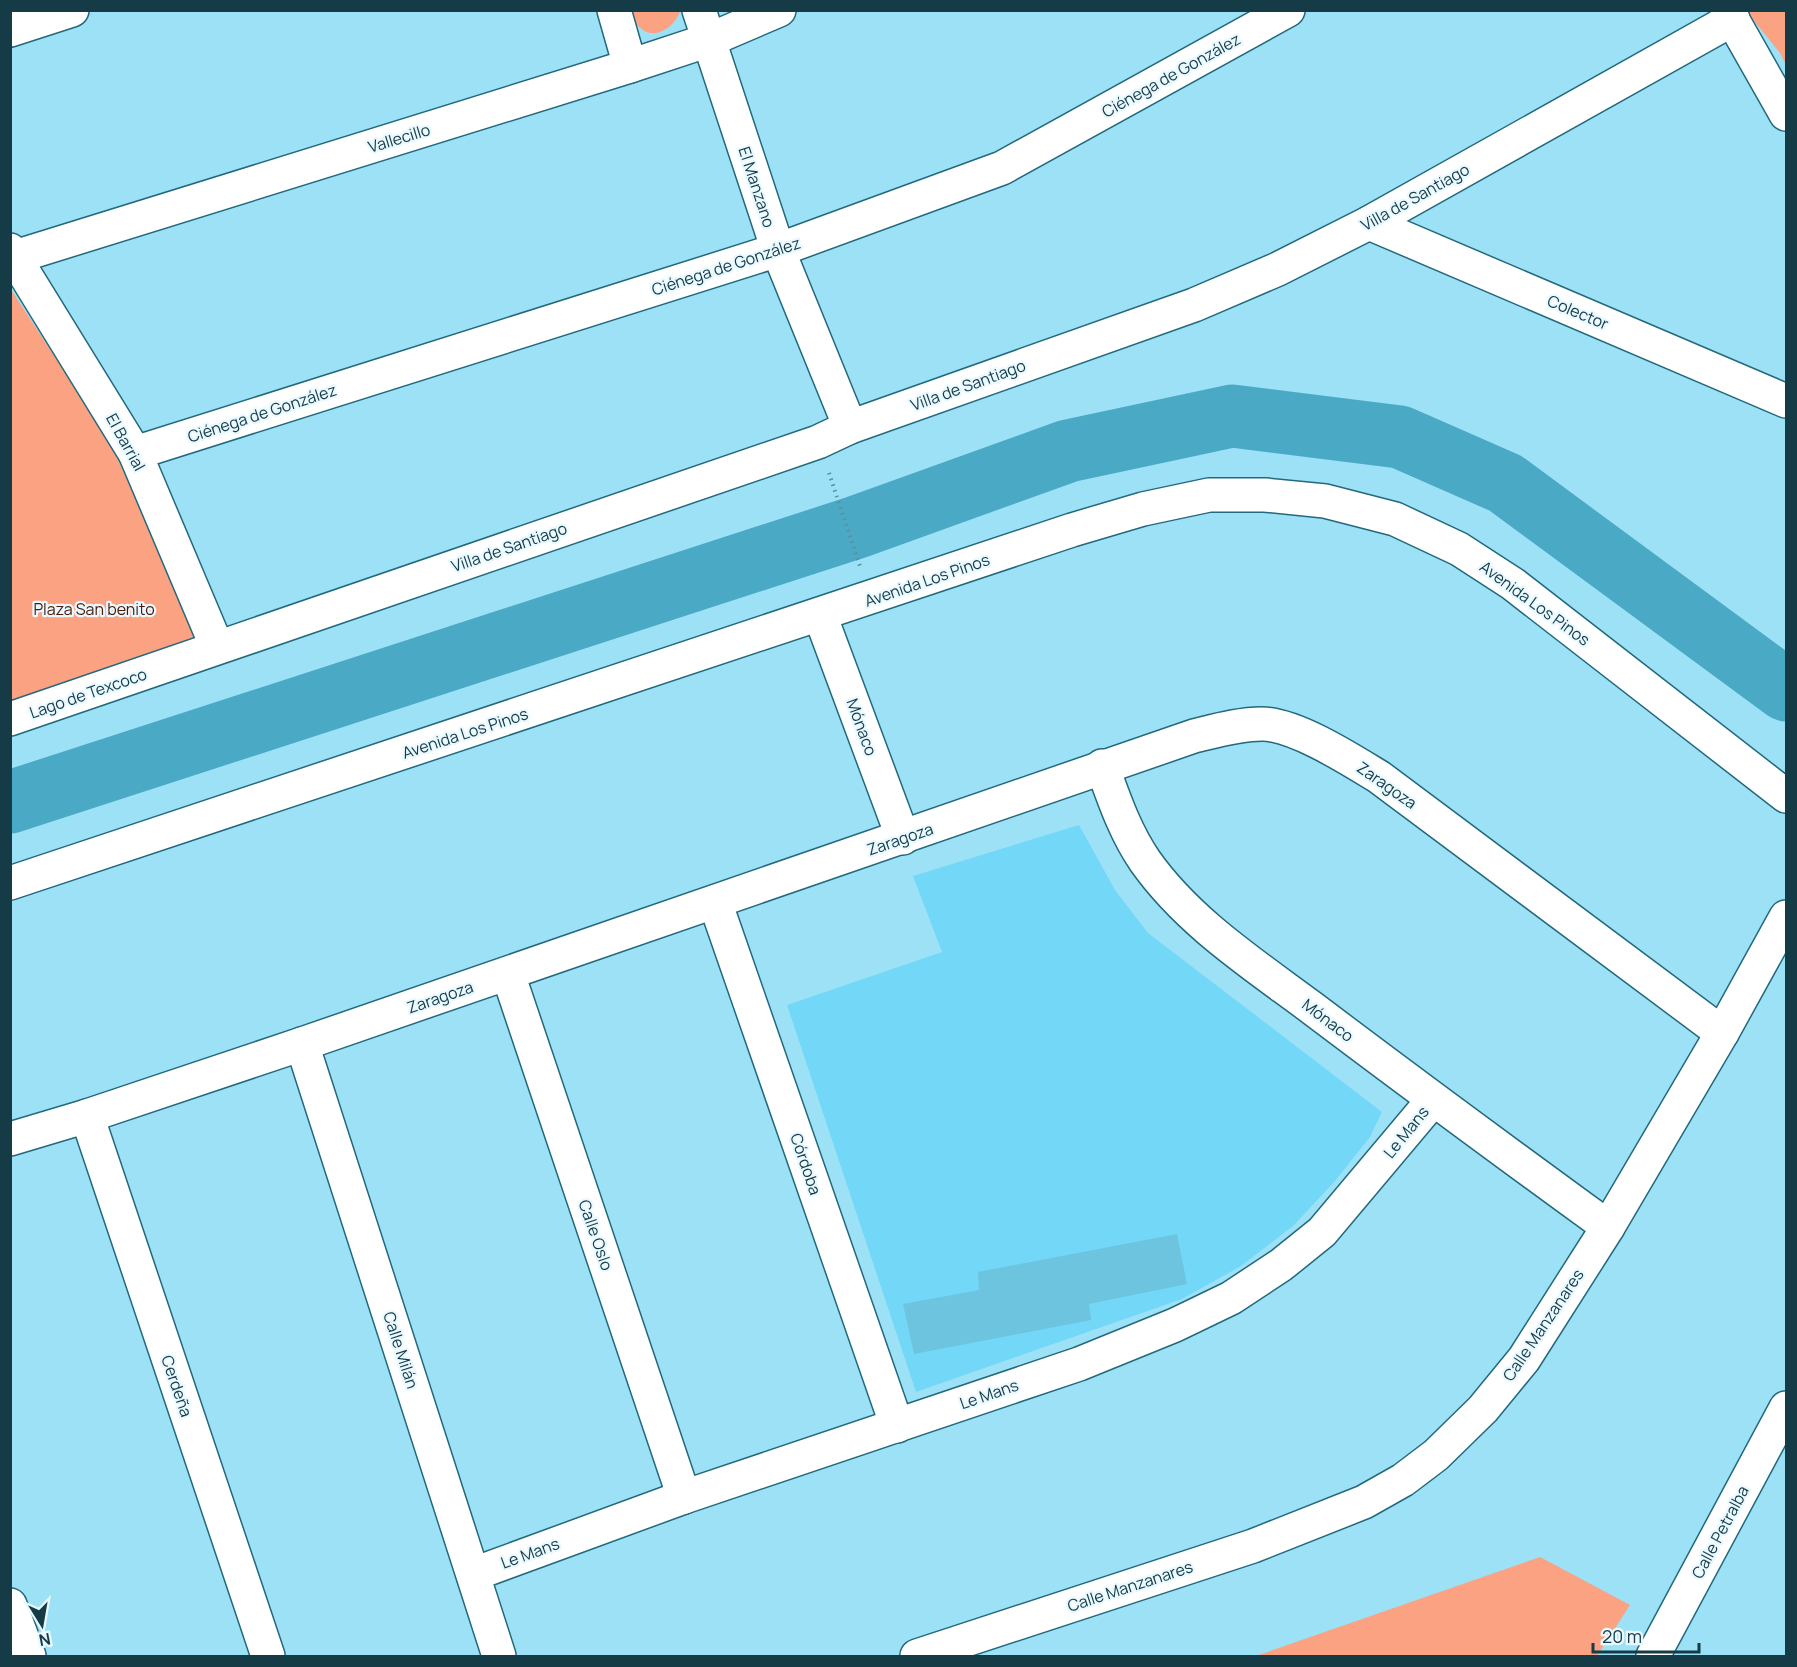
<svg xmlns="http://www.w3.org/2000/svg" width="1797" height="1667" viewBox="0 0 1797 1667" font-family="Manrope,sans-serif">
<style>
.built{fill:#73d8f7}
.green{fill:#faa282}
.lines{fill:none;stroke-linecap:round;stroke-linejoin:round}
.river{stroke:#4aa9c5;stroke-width:63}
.building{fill:#6cc4df}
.minor-casing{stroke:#23697c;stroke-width:36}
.path{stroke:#5b90a1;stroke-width:4;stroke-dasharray:1.5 4.5;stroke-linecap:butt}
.minor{stroke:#fff;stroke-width:33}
.labels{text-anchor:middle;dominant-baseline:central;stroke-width:4.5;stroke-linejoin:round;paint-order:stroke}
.street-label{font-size:16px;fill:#153b46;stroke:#e9f9ff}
.park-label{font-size:16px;fill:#4a1b09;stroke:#e9f9ff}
</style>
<rect width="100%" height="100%" fill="#9de1f7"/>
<polygon class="built" points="1079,825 1115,890 1148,933 1382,1112 1370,1137 1335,1181 1293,1226 1241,1266 1182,1299 916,1392 787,1005 942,952 913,876"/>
<g class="green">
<path d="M627,11H680C676,25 657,40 643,30C636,25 632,18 627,11Z"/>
<polygon points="1746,11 1786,11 1786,65 1780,53"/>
<polygon points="10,288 111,443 206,658 10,724"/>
<polygon points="1540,1557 1630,1605 1597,1656 1256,1656"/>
</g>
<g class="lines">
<polyline class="river" points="10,802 857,527 1068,451 1232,416 1400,437 1505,483 1786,690"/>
</g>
<polygon class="building" points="1177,1234 1187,1284 1089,1304 1091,1320 914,1354 903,1304 979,1290 978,1272"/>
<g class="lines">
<g class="minor-casing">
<g id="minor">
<polyline points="614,10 630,66"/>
<polyline points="699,10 778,250 850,427"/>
<polyline points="1727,10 1786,114"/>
<polyline points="10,30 72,10"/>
<polyline points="1369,223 1786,401"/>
<polyline points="10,250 135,453 217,647"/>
<polyline points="15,257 630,66 709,40 779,10"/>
<polyline points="135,453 778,250 1002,168 1288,10"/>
<polyline points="820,615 903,838"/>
<polyline points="10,719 818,442 850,427 1194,305 1278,269 1369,223 1733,19"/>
<path d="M1102,766C1114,799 1125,832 1145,861C1188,922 1253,964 1312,1008C1410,1082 1509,1155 1608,1227"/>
<polyline points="10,883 1072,530 1143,509 1209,495 1265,495 1325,501 1395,519 1459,549 1513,584 1786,796"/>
<polyline points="715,902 897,1426"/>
<polyline points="508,974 684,1497"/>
<polyline points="302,1044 499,1656"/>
<polyline points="87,1116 268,1656"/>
<path d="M10,1139L87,1116L302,1044L1194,736C1215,731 1239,724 1262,724C1295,724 1351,760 1379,777L1722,1033"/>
<polyline points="474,1574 684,1497 1079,1364 1175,1325 1231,1298 1281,1265 1322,1232 1433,1100"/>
<polyline points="10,1605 29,1656"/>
<polyline points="917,1656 1253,1546 1364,1502 1403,1480 1436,1455 1483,1409 1524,1359 1608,1227 1722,1033 1786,917"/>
<polyline points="1653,1656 1786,1408"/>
</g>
</g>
<polyline class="path" points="829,473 860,566"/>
<use href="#minor" class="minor"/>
</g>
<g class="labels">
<g class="street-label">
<text transform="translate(1171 75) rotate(-29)">Ciénega de González</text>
<text transform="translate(399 138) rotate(-17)">Vallecillo</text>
<text transform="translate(757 187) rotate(72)">El Manzano</text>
<text transform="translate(1415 197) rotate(-29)">Villa de Santiago</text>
<text transform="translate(726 266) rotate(-18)">Ciénega de González</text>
<text transform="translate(1578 312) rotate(23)">Colector</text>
<text transform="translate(968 385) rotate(-20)">Villa de Santiago</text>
<text transform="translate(262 413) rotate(-18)">Ciénega de González</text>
<text transform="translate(126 442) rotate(61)">El Barrial</text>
<text transform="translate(509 547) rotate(-19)">Villa de Santiago</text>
<text transform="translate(927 580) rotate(-19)">Avenida Los Pinos</text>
<text transform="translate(1535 603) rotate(36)">Avenida Los Pinos</text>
<text transform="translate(88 693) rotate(-19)">Lago de Texcoco</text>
<text transform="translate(862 727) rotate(70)">Mónaco</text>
<text transform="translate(465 733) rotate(-18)">Avenida Los Pinos</text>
<text transform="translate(1387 785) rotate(35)">Zaragoza</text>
<text transform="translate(900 839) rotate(-19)">Zaragoza</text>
<text transform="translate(440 997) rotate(-19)">Zaragoza</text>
<text transform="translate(1328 1020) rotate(37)">Mónaco</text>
<text transform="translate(1406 1132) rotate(-51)">Le Mans</text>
<text transform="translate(806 1164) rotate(71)">Córdoba</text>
<text transform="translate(596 1235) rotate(71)">Calle Oslo</text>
<text transform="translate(1543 1325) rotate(-56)">Calle Manzanares</text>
<text transform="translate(401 1350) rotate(72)">Calle Milán</text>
<text transform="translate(177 1386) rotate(71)">Cerdeña</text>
<text transform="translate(989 1394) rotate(-19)">Le Mans</text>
<text transform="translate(1720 1532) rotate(-62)">Calle Petralba</text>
<text transform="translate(530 1553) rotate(-20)">Le Mans</text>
<text transform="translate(1130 1586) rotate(-18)">Calle Manzanares</text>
</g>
<g class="park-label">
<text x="94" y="609">Plaza San benito</text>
</g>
</g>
<rect width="1797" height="1667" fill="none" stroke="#153b46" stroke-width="24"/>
<g transform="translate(42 1625) rotate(169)" stroke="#e9f9ff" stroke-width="4.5" paint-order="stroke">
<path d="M0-4.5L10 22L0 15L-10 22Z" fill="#153b46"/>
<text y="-9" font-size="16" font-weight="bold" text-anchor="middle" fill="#153b46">N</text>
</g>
<path d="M1593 1643v9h106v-9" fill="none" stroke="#153b46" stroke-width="3"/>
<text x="1602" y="1643" font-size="18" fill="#153b46" stroke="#e9f9ff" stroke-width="4.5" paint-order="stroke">20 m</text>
</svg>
